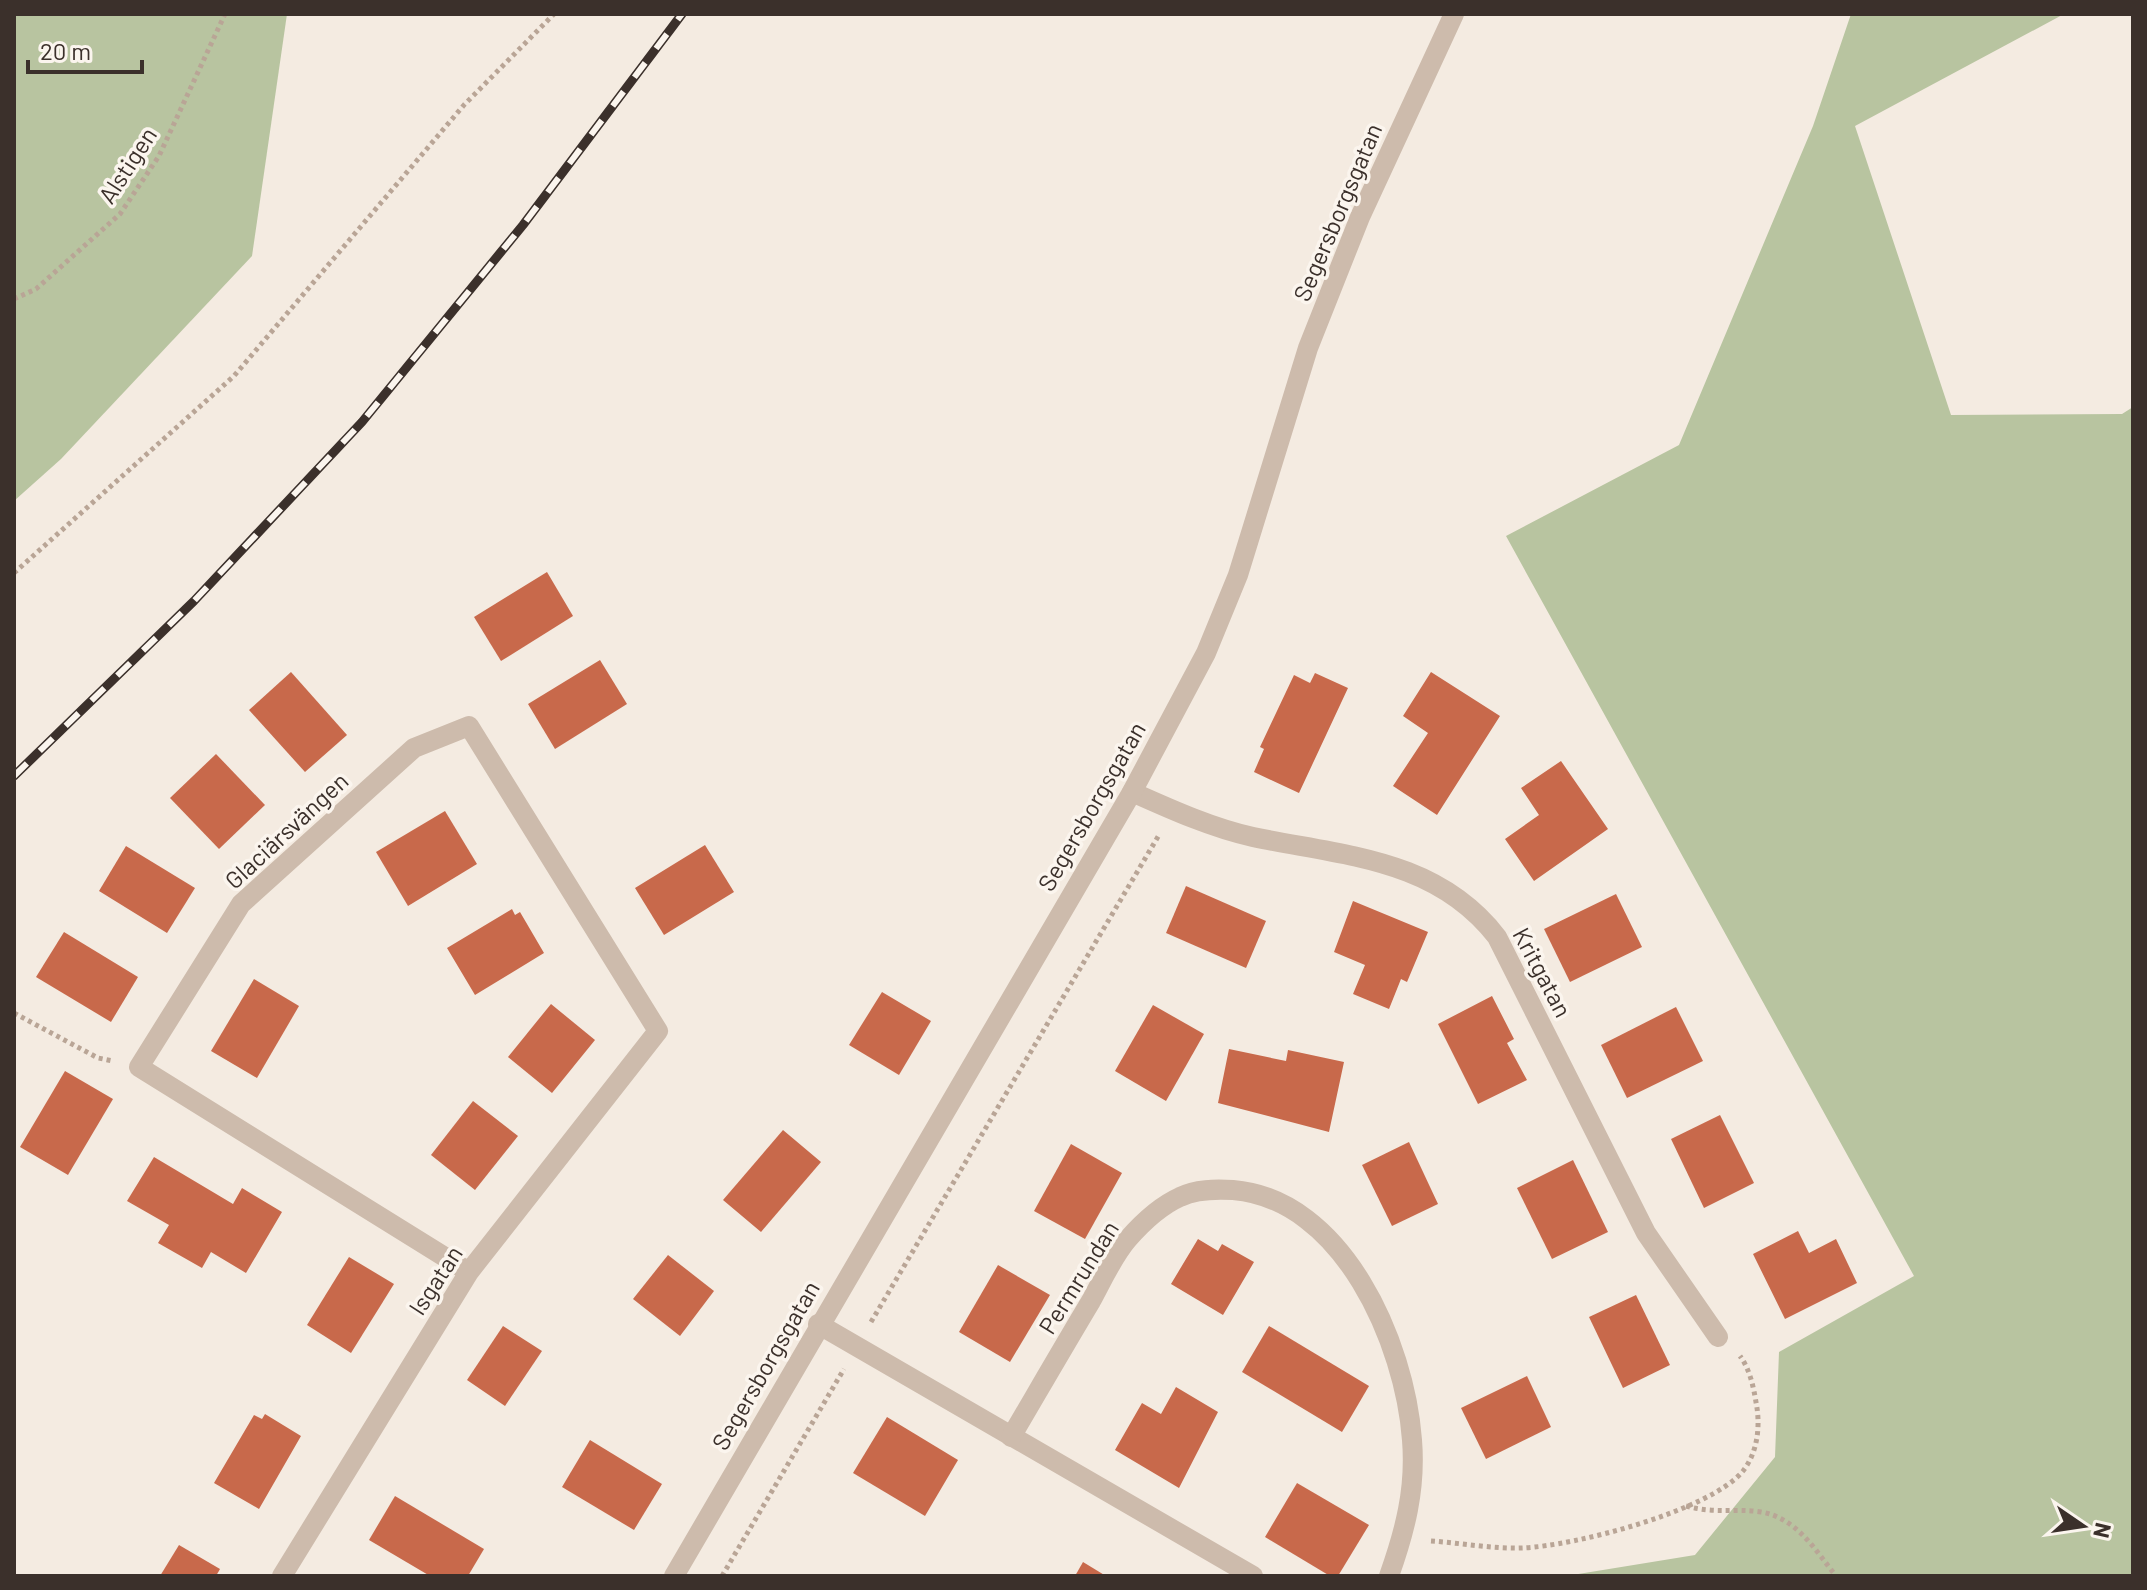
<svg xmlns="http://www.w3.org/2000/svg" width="2147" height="1590" viewBox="0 0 2147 1590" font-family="Barlow,sans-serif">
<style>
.green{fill:#b8c4a0}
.building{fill:#c8694b}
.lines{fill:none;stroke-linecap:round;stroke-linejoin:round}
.path{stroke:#b9a596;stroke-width:5;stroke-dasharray:4 4;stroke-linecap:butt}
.minor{stroke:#cdbbac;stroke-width:20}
.tertiary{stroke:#cdbbac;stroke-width:20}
.rail-casing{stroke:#3b302b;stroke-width:9}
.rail{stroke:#fbf5ee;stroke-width:6;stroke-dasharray:18;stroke-linecap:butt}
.labels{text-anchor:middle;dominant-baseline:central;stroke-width:7;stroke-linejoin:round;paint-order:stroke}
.street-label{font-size:24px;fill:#3b302b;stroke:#fbf5ee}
</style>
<rect width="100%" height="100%" fill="#f4ebe1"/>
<g class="green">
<polygon points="14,14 287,14 252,256 61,459 14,501"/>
<polygon points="1851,14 2064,14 1855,126 1951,415 2122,414 2133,407 2133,1576 1566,1576 1695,1555 1775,1457 1779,1352 1914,1276 1506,536 1679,445 1813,126"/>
</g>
<g class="building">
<polygon points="547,572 573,616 501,661 474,617"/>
<polygon points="600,660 627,704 555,749 528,704"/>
<polygon points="291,672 347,735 305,772 249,710"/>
<polygon points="1431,672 1500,716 1437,815 1393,786 1428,733 1403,716"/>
<polygon points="1315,673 1348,688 1299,793 1254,772 1264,749 1260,747 1294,675 1310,683"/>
<polygon points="216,754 265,805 219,849 170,798"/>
<polygon points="1561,761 1608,829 1534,881 1505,839 1539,815 1521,788"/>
<polygon points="445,811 477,864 408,906 376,852"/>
<polygon points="705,845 734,892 664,935 635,888"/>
<polygon points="126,846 195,888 167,933 99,891"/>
<polygon points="1186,886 1266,921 1246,968 1166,933"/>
<polygon points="1616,894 1642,947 1570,982 1544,929"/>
<polygon points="1353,901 1428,932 1407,982 1401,979 1389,1009 1353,994 1365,965 1334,952"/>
<polygon points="512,909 515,915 520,912 544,953 475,995 447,948"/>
<polygon points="64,932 138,977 111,1022 36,977"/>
<polygon points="254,979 299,1006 257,1078 211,1051"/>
<polygon points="882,992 931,1021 899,1075 849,1045"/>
<polygon points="1492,996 1514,1039 1507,1043 1527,1080 1478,1104 1438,1024"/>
<polygon points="551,1004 595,1040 552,1093 508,1057"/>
<polygon points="1153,1005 1204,1034 1166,1101 1115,1071"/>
<polygon points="1676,1007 1703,1061 1627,1098 1601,1045"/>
<polygon points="1229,1049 1286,1061 1288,1050 1344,1062 1329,1132 1218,1103"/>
<polygon points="65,1071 113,1099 68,1175 20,1147"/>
<polygon points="473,1101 518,1136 475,1190 431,1155"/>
<polygon points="1720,1115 1754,1183 1704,1208 1671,1139"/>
<polygon points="783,1130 821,1162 761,1232 723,1200"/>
<polygon points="1409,1142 1438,1204 1392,1226 1362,1165"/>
<polygon points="1071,1144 1122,1173 1085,1239 1034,1211"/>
<polygon points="154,1157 233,1204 242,1188 282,1212 246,1273 211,1252 202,1268 158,1243 169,1225 127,1201"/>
<polygon points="1573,1160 1608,1232 1552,1259 1517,1188"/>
<polygon points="1798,1231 1809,1253 1836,1239 1857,1283 1785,1319 1753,1254"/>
<polygon points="1198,1239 1218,1251 1222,1244 1254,1262 1223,1315 1171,1284"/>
<polygon points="668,1255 714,1291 680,1336 633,1299"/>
<polygon points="349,1257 394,1284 351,1353 307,1325"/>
<polygon points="998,1265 1050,1295 1010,1362 959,1332"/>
<polygon points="1636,1295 1670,1365 1623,1388 1589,1317"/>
<polygon points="503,1326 542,1351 505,1406 467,1380"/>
<polygon points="1269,1326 1369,1386 1342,1432 1242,1372"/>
<polygon points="1527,1376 1551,1427 1486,1459 1461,1408"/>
<polygon points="1176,1387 1218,1412 1179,1488 1115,1450 1142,1403 1161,1414"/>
<polygon points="265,1414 301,1436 259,1509 214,1483 254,1415 262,1419"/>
<polygon points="887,1417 958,1460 925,1516 853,1473"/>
<polygon points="590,1440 662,1484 634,1530 562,1487"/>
<polygon points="1297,1483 1369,1525 1338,1576 1330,1576 1265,1537"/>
<polygon points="395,1496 484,1549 468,1576 430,1576 369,1540"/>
<polygon points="179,1545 220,1569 216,1576 160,1576"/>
<polygon points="1083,1562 1106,1576 1075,1576"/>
</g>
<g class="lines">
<g class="path">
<polyline points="14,299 36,289 120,214 159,156 225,14"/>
<polyline points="14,573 234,376 464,105 554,14"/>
<polyline points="14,1013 98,1058 113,1061"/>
<polyline points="871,1322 1159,835"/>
<path d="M1686,1506C1715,1514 1735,1508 1761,1512C1797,1518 1815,1550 1836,1576"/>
<path d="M1431,1541C1461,1543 1493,1549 1522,1548C1574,1546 1710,1511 1743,1471C1757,1453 1760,1429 1757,1408C1754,1390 1751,1371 1740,1356"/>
<polyline points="722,1576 844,1369"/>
</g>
<g class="minor">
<path d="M1132,792C1170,809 1212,828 1253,837C1343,856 1436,858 1497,937L1646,1233L1718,1337"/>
<polyline points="818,1324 1253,1576"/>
<path d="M1011,1437C1038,1391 1064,1346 1091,1301C1102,1281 1113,1256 1128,1239C1142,1223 1160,1206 1180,1197C1196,1189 1215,1189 1233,1190C1343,1199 1405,1343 1412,1440C1416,1489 1405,1531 1389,1576"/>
<polyline points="282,1576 469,1272 658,1031 469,726 414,748 241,904 139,1067 469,1272"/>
</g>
<polyline class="tertiary" points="674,1576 1132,792 1206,653 1238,575 1308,348 1360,217 1454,14"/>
<g class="rail-casing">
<polyline id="rail" points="14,776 194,601 362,422 523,225 682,14"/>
</g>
<use href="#rail" class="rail"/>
</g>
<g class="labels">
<g class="street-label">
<text transform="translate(127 165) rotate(-57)">Alstigen</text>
<text transform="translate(1337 212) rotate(-67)">Segersborgsgatan</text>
<text transform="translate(1091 806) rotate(-60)">Segersborgsgatan</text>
<text transform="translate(286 830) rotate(-43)">Glaciärsvängen</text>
<text transform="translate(1543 972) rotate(62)">Kritgatan</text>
<text transform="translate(1078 1277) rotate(-58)">Permrundan</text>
<text transform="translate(435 1280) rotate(-57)">Isgatan</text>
<text transform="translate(765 1365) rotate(-60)">Segersborgsgatan</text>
</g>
</g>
<rect width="2147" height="1590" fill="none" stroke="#3b302b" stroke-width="32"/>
<g transform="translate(2083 1526) rotate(103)" stroke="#fbf5ee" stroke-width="6" paint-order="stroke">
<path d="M0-6L14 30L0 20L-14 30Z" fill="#3b302b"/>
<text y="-12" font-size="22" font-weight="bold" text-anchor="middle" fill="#3b302b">N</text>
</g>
<path d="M28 60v12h114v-12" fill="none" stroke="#3b302b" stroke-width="4"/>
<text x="40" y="60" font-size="24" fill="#3b302b" stroke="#fbf5ee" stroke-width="6" paint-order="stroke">20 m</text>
</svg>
